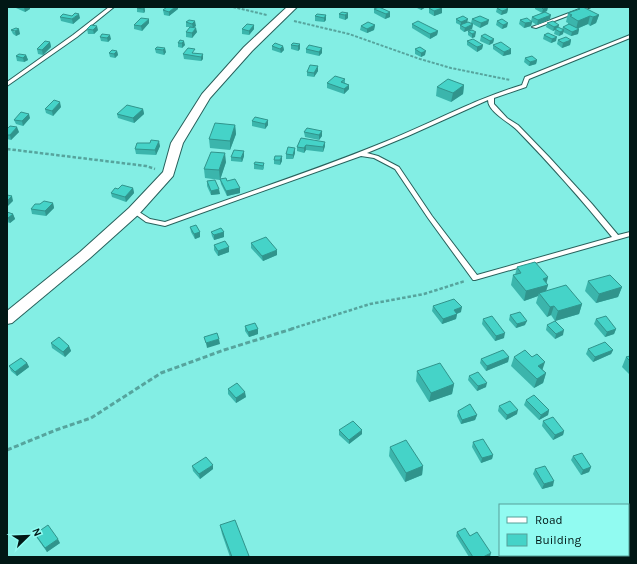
<svg xmlns="http://www.w3.org/2000/svg" width="637" height="564" viewBox="0 0 637 564" font-family="Karla,sans-serif">
<style>
.lines{fill:none;stroke-linecap:round;stroke-linejoin:round}
.service-casing{stroke:#28615c;stroke-width:2}
.minor-casing{stroke:#28615c;stroke-width:2}
.path-far2{stroke:#56a49d;stroke-width:2;stroke-dasharray:3 1.5;stroke-linecap:butt}
.path-far1{stroke:#56a49d;stroke-width:2.5;stroke-dasharray:3.5 2;stroke-linecap:butt}
.path{stroke:#56a49d;stroke-width:3;stroke-dasharray:5 2.5;stroke-linecap:butt}
.service{fill:#fff;fill-rule:evenodd}
.minor{fill:#fff;fill-rule:evenodd}
.wall{fill:#3bb5ac}
.shaded-wall{fill:#30948c}
.building{fill:#45d3c8;stroke:#30948c}
</style>
<rect width="100%" height="100%" fill="#83eee4"/>
<g class="lines">
<g class="service-casing">
<g id="service">
<polygon points="109,7 114,7 77,37 7,86 7,82 73,35"/>
<polygon points="585,7 591,7 536,28 532,27"/>
<path d="M630,35V38L529,79L526,87L494,98V104L507,118L518,125L549,157L592,204L618,235L630,232V236L475,280H473L428,218L395,169L374,158L361,156L165,226L146,222L131,211L134,209L136,210L150,219L165,222C239,195 314,171 387,141C432,123 475,99 522,85L525,77ZM488,100C488,112 509,122 517,130C550,164 582,200 612,237L477,275L432,216L399,167L378,156L367,153L408,136Z"/>
</g>
</g>
<g class="minor-casing">
<g id="minor">
<polygon points="287,7 297,7 252,51 210,98 183,143 173,176 139,214 90,258 12,323 7,324 7,311 80,252 129,208 163,172 171,143 202,94 244,47"/>
<polygon points="630,537 630,555 628,556 626,555 628,555 628,538"/>
<polygon points="600,555 622,555 621,557 600,557"/>
</g>
</g>
<g class="path-far2">
<polyline points="233,7 267,15"/>
<polyline points="294,21 349,34 420,59 451,68 510,80"/>
</g>
<g class="path-far1">
<polyline points="7,149 146,166 155,169"/>
<polyline points="291,329 370,304 424,294 465,281"/>
</g>
<polyline class="path" points="7,450 56,430 91,418 161,373 224,350 295,328"/>
<use href="#service" class="service"/>
<use href="#minor" class="minor"/>
</g>
<g class="wall">
<polygon points="16,7 30,7 30,9 25,12 16,8"/>
<polygon points="145,7 145,11 144,13 137,12 137,8"/>
<polygon points="415,7 426,7 421,10"/>
<polygon points="535,7 548,7 547,11 545,12 550,19 537,25 532,22 531,26 524,28 519,24 520,20 531,21 532,17 542,13 535,9"/>
<polygon points="429,8 442,13 434,16 429,13"/>
<polygon points="497,8 508,9 507,13 501,15 496,12"/>
<polygon points="578,8 599,15 596,23 590,26 588,24 577,29 579,29 578,34 571,36 563,32 563,34 559,36 554,34 555,30 553,31 546,27 547,23 562,29 563,27 568,25 568,23 566,22 568,13 577,10"/>
<polygon points="178,9 169,16 164,15 163,10"/>
<polygon points="374,9 390,12 390,17 385,19 374,13"/>
<polygon points="342,12 348,18 345,20 339,18 339,14"/>
<polygon points="326,15 326,20 324,22 315,21 315,16"/>
<polygon points="60,17 80,18 73,24 61,21"/>
<polygon points="456,19 468,22 473,24 472,29 464,32 460,29 460,25 456,23"/>
<polygon points="472,19 488,24 480,28 471,23"/>
<polygon points="189,20 196,26 194,27 197,32 192,38 186,37 186,32 190,27 186,27 186,22"/>
<polygon points="497,21 507,27 502,29 496,25"/>
<polygon points="149,23 142,31 134,29 134,25"/>
<polygon points="412,24 438,31 437,35 430,39 412,28"/>
<polygon points="254,25 254,29 249,35 242,34 242,29"/>
<polygon points="375,25 374,30 367,33 360,30 361,26"/>
<polygon points="87,29 98,30 94,34 88,34"/>
<polygon points="11,30 20,34 16,36 13,34"/>
<polygon points="472,30 475,37 472,38 468,35 468,31"/>
<polygon points="548,33 556,41 551,43 543,39 544,35"/>
<polygon points="102,34 111,39 108,42 101,41 100,37"/>
<polygon points="481,36 494,39 493,43 489,45 480,41"/>
<polygon points="180,40 185,45 182,48 178,47 178,43"/>
<polygon points="558,40 571,40 570,45 562,48 557,44"/>
<polygon points="467,41 483,45 482,49 477,52 467,45"/>
<polygon points="50,42 51,47 43,55 38,54 37,49"/>
<polygon points="300,44 300,49 298,51 291,49 291,45"/>
<polygon points="493,45 511,54 503,56 493,49"/>
<polygon points="272,46 283,46 284,50 281,53 272,50"/>
<polygon points="157,47 166,52 164,55 156,53 155,49"/>
<polygon points="322,48 322,53 319,56 306,53 306,49"/>
<polygon points="415,49 425,55 421,57 415,54"/>
<polygon points="117,51 118,55 115,58 110,57 109,53"/>
<polygon points="196,53 203,59 201,61 184,59 183,54"/>
<polygon points="26,55 28,60 24,62 17,61 16,56"/>
<polygon points="525,58 537,60 536,64 529,66 524,62"/>
<polygon points="318,71 314,77 307,76 307,72"/>
<polygon points="345,79 345,83 349,85 349,89 344,94 327,88 327,83"/>
<polygon points="464,85 463,94 451,102 436,96 437,87"/>
<polygon points="61,107 53,116 46,113 45,109"/>
<polygon points="143,109 144,114 134,123 118,118 117,114"/>
<polygon points="30,118 23,126 16,124 14,120"/>
<polygon points="268,120 268,125 265,129 252,126 252,121"/>
<polygon points="235,125 236,134 230,150 210,148 209,139"/>
<polygon points="7,129 19,132 11,140 7,139"/>
<polygon points="322,131 322,136 319,140 305,137 304,132"/>
<polygon points="301,138 325,146 323,152 306,150 304,153 297,151 297,147"/>
<polygon points="150,143 160,146 156,155 136,154 135,149"/>
<polygon points="295,148 295,153 293,159 286,159 286,154"/>
<polygon points="244,156 242,162 231,161 231,157"/>
<polygon points="275,156 282,161 280,165 274,164 274,160"/>
<polygon points="226,162 220,180 205,178 204,169"/>
<polygon points="264,163 264,168 263,170 254,169 254,164"/>
<polygon points="220,179 227,181 240,188 240,193 227,196 221,184"/>
<polygon points="207,181 220,194 211,195 207,186"/>
<polygon points="133,188 134,193 126,202 112,197 111,193 118,189"/>
<polygon points="53,203 54,208 46,216 32,214 31,209 40,204"/>
<polygon points="7,212 13,214 15,219 10,223 7,222"/>
<polygon points="190,227 200,232 200,237 195,239 191,232"/>
<polygon points="211,232 224,232 224,237 214,240 212,236"/>
<polygon points="251,243 277,255 263,261 251,248"/>
<polygon points="214,245 229,252 218,256 214,250"/>
<polygon points="517,267 548,277 546,283 548,285 546,291 582,304 579,314 555,321 551,315 547,317 536,303 538,296 524,301 511,285 513,275 515,275"/>
<polygon points="588,281 622,287 618,297 596,303 585,291"/>
<polygon points="433,306 461,312 457,314 456,319 442,324 432,311"/>
<polygon points="510,315 525,325 516,328 509,320"/>
<polygon points="483,319 504,338 495,341 482,324"/>
<polygon points="596,319 616,329 614,334 605,337 594,324"/>
<polygon points="547,325 563,335 555,339 546,330"/>
<polygon points="245,326 258,329 258,334 249,337 245,331"/>
<polygon points="51,343 69,346 71,351 65,357 52,348"/>
<polygon points="588,349 613,350 611,354 593,362 586,354"/>
<polygon points="630,356 630,375 622,367 626,357"/>
<polygon points="509,357 508,362 486,371 480,363 481,359"/>
<polygon points="514,357 543,370 546,373 543,383 534,388 511,366"/>
<polygon points="27,363 29,367 17,376 11,371 9,366"/>
<polygon points="417,371 454,384 452,394 429,402 416,381"/>
<polygon points="469,376 486,387 477,391 468,380"/>
<polygon points="228,389 246,397 236,403 228,394"/>
<polygon points="526,400 549,410 548,415 539,420 524,405"/>
<polygon points="499,406 517,414 506,420 498,411"/>
<polygon points="458,411 477,415 475,420 461,424 457,416"/>
<polygon points="543,421 564,431 563,435 553,440 542,426"/>
<polygon points="339,430 362,434 349,444 339,435"/>
<polygon points="473,442 493,455 492,459 481,463 472,447"/>
<polygon points="390,447 423,466 422,475 405,482 389,456"/>
<polygon points="573,456 591,467 589,472 581,475 571,460"/>
<polygon points="192,466 213,469 200,479 193,471"/>
<polygon points="535,469 553,486 542,489 533,474"/>
<polygon points="220,525 250,557 230,557 222,534"/>
<polygon points="457,532 470,536 490,557 469,557 456,536"/>
<polygon points="35,534 60,543 47,552 37,538"/>
</g>
<g class="shaded-wall">
<polygon points="24,7 30,7 30,9 25,12"/>
<polygon points="144,7 145,11 144,13 143,9"/>
<polygon points="175,7 178,7 178,9 169,16 169,12"/>
<polygon points="421,7 426,7 421,10"/>
<polygon points="548,7 547,11 542,13 543,9"/>
<polygon points="442,8 442,13 434,16 434,11"/>
<polygon points="508,9 507,13 501,15 502,11"/>
<polygon points="390,12 390,17 385,19 386,14"/>
<polygon points="348,13 348,18 345,20 345,15"/>
<polygon points="79,14 80,18 73,24 72,19"/>
<polygon points="326,15 326,20 324,22 324,18"/>
<polygon points="551,15 550,19 537,25 538,20"/>
<polygon points="599,15 596,23 590,26 593,17"/>
<polygon points="590,16 588,24 576,29 578,21"/>
<polygon points="149,19 149,23 142,31 141,26"/>
<polygon points="468,19 467,23 461,26 461,22"/>
<polygon points="489,20 488,24 480,28 481,23"/>
<polygon points="195,21 196,26 193,28 192,24"/>
<polygon points="532,22 531,26 524,28 525,23"/>
<polygon points="508,23 507,27 502,29 503,25"/>
<polygon points="473,24 472,29 464,32 465,28"/>
<polygon points="254,25 254,29 249,35 249,31"/>
<polygon points="375,25 374,30 367,33 367,29"/>
<polygon points="559,25 558,29 555,29 555,30 553,31 554,27"/>
<polygon points="97,26 98,30 94,34 93,30"/>
<polygon points="196,28 197,32 192,38 192,33"/>
<polygon points="19,29 20,34 16,36 15,31"/>
<polygon points="579,29 578,34 571,36 572,32"/>
<polygon points="564,30 563,34 559,36 560,32"/>
<polygon points="438,31 437,35 430,39 430,34"/>
<polygon points="476,32 475,37 472,38 472,34"/>
<polygon points="110,35 111,39 108,42 107,38"/>
<polygon points="557,37 556,41 551,43 552,39"/>
<polygon points="494,39 493,43 489,45 490,41"/>
<polygon points="571,40 570,45 562,48 563,43"/>
<polygon points="184,41 185,45 182,48 182,43"/>
<polygon points="50,42 51,47 43,55 42,50"/>
<polygon points="300,44 300,49 298,51 298,46"/>
<polygon points="483,45 482,49 477,52 477,47"/>
<polygon points="283,46 284,50 281,53 280,49"/>
<polygon points="165,48 166,52 164,55 163,50"/>
<polygon points="322,48 322,53 319,56 319,52"/>
<polygon points="511,49 511,54 503,56 504,52"/>
<polygon points="117,51 118,55 115,58 114,54"/>
<polygon points="426,51 425,55 421,57 421,53"/>
<polygon points="203,54 203,59 201,61 201,57"/>
<polygon points="26,55 28,60 24,62 23,58"/>
<polygon points="537,60 536,64 529,66 530,62"/>
<polygon points="318,66 318,71 314,77 314,73"/>
<polygon points="349,85 349,89 344,94 344,89"/>
<polygon points="464,85 463,94 451,102 453,93"/>
<polygon points="60,102 61,107 53,116 52,111"/>
<polygon points="143,109 144,114 134,123 133,118"/>
<polygon points="29,114 30,118 23,126 22,121"/>
<polygon points="268,120 268,125 265,129 265,124"/>
<polygon points="235,125 236,134 230,150 230,141"/>
<polygon points="17,127 19,132 11,140 10,135"/>
<polygon points="322,131 322,136 319,140 319,135"/>
<polygon points="159,141 160,146 156,155 155,150"/>
<polygon points="325,142 325,146 323,152 323,147"/>
<polygon points="306,145 306,150 304,153 304,148"/>
<polygon points="295,148 295,153 293,159 293,155"/>
<polygon points="244,151 244,156 242,162 241,158"/>
<polygon points="225,153 226,162 220,180 219,170"/>
<polygon points="282,156 282,161 280,165 280,160"/>
<polygon points="133,188 134,193 126,202 125,197"/>
<polygon points="240,188 240,193 227,196 226,191"/>
<polygon points="219,189 220,194 211,195 211,191"/>
<polygon points="12,196 13,201 7,207 7,201"/>
<polygon points="53,203 54,208 46,216 45,211"/>
<polygon points="13,214 15,219 10,223 8,218"/>
<polygon points="200,232 200,237 195,239 194,234"/>
<polygon points="224,232 224,237 214,240 214,235"/>
<polygon points="229,247 229,252 218,256 218,251"/>
<polygon points="277,250 277,255 263,261 262,256"/>
<polygon points="548,277 546,285 548,285 545,294 539,293 538,296 524,301 526,291 543,279"/>
<polygon points="622,287 618,297 596,303 599,294"/>
<polygon points="582,304 579,314 555,321 558,311"/>
<polygon points="554,306 551,315 547,317 550,307"/>
<polygon points="462,307 461,312 453,315 454,310"/>
<polygon points="457,314 456,319 442,324 443,319"/>
<polygon points="527,321 525,325 516,328 517,324"/>
<polygon points="258,329 258,334 249,337 248,332"/>
<polygon points="616,329 614,334 605,337 607,332"/>
<polygon points="564,330 563,335 555,339 556,334"/>
<polygon points="505,333 504,338 495,341 496,336"/>
<polygon points="219,339 220,344 207,348 206,343"/>
<polygon points="69,346 71,351 65,357 63,352"/>
<polygon points="613,350 611,354 593,362 595,357"/>
<polygon points="509,357 508,362 486,371 487,366"/>
<polygon points="545,362 542,371 538,366"/>
<polygon points="27,363 29,367 17,376 15,372"/>
<polygon points="546,373 543,383 534,388 537,379"/>
<polygon points="487,383 486,387 477,391 478,386"/>
<polygon points="454,384 452,394 429,402 431,393"/>
<polygon points="245,392 246,397 236,403 236,398"/>
<polygon points="518,410 517,414 506,420 507,415"/>
<polygon points="549,410 548,415 539,420 541,415"/>
<polygon points="477,415 475,420 461,424 462,420"/>
<polygon points="362,430 362,434 349,444 349,440"/>
<polygon points="564,431 563,435 553,440 555,435"/>
<polygon points="493,455 492,459 481,463 482,458"/>
<polygon points="213,465 213,469 200,479 199,474"/>
<polygon points="423,466 422,475 405,482 406,473"/>
<polygon points="591,467 589,472 581,475 583,470"/>
<polygon points="554,481 553,486 542,489 544,484"/>
<polygon points="58,539 60,543 47,552 45,548"/>
<polygon points="491,553 490,557 483,557"/>
</g>
<g class="building">
<polygon points="137,7 144,7 143,9 137,8"/>
<polygon points="167,7 175,7 169,12 163,10"/>
<polygon points="379,7 390,12 386,14 374,9"/>
<polygon points="433,7 440,7 442,8 434,11 429,8"/>
<polygon points="500,7 505,7 508,9 502,11 497,8"/>
<polygon points="541,7 548,7 543,9"/>
<polygon points="580,7 583,7 599,15 593,17 590,16 578,21 570,16 572,15 568,13 580,9 578,8"/>
<polygon points="342,12 348,13 345,15 339,14"/>
<polygon points="545,12 551,15 538,20 532,17"/>
<polygon points="75,13 79,14 72,19 60,17 63,14 72,16"/>
<polygon points="317,14 326,15 324,18 315,16"/>
<polygon points="463,16 468,19 461,22 456,19"/>
<polygon points="480,16 489,20 481,23 472,19"/>
<polygon points="141,18 149,19 141,26 134,25"/>
<polygon points="527,18 532,22 525,23 520,20"/>
<polygon points="502,19 508,23 503,25 497,21"/>
<polygon points="189,20 195,21 192,24 186,22"/>
<polygon points="418,21 438,31 430,34 412,24"/>
<polygon points="553,21 559,25 554,27 547,23"/>
<polygon points="368,22 375,25 367,29 361,26"/>
<polygon points="468,22 473,24 465,28 460,25"/>
<polygon points="247,24 254,25 249,31 242,29"/>
<polygon points="569,24 579,29 572,32 563,27"/>
<polygon points="91,25 97,26 93,30 87,29"/>
<polygon points="190,27 196,28 192,33 186,32"/>
<polygon points="558,27 564,30 560,32 555,29"/>
<polygon points="16,28 19,29 15,31 11,30"/>
<polygon points="472,30 476,32 472,34 468,31"/>
<polygon points="548,33 557,37 552,39 544,35"/>
<polygon points="102,34 110,35 107,38 100,37"/>
<polygon points="485,34 494,39 490,41 481,36"/>
<polygon points="566,37 571,40 563,43 558,40"/>
<polygon points="473,39 483,45 477,47 467,41"/>
<polygon points="180,40 184,41 182,43 178,43"/>
<polygon points="45,41 50,42 42,50 37,49"/>
<polygon points="501,42 511,49 504,52 493,45"/>
<polygon points="275,43 283,46 280,49 272,46"/>
<polygon points="293,43 300,44 298,46 291,45"/>
<polygon points="309,45 322,48 319,52 306,49"/>
<polygon points="157,47 165,48 163,50 155,49"/>
<polygon points="420,47 426,51 421,53 415,49"/>
<polygon points="188,48 195,49 192,53 203,54 201,57 183,54"/>
<polygon points="112,50 117,51 114,54 109,53"/>
<polygon points="19,54 26,55 23,58 16,56"/>
<polygon points="532,56 537,60 530,62 525,58"/>
<polygon points="310,65 318,66 314,73 307,72"/>
<polygon points="335,76 345,79 341,82 349,85 344,89 327,83"/>
<polygon points="448,79 464,85 453,93 437,87"/>
<polygon points="54,100 60,102 52,111 45,109"/>
<polygon points="127,105 143,109 133,118 117,114"/>
<polygon points="21,112 29,114 22,121 14,120"/>
<polygon points="255,117 268,120 265,124 252,121"/>
<polygon points="215,123 235,125 230,141 209,139"/>
<polygon points="10,126 17,127 10,135 7,135 7,129"/>
<polygon points="307,128 322,131 319,135 304,132"/>
<polygon points="301,138 325,142 323,147 306,145 304,148 297,147"/>
<polygon points="151,140 159,141 155,150 135,149 137,143 150,143"/>
<polygon points="288,147 295,148 293,155 286,154"/>
<polygon points="234,150 244,151 241,158 231,157"/>
<polygon points="211,152 225,153 219,170 204,169"/>
<polygon points="275,156 282,156 280,160 274,160"/>
<polygon points="255,162 264,163 263,166 254,164"/>
<polygon points="226,178 227,181 235,179 240,188 226,191 220,179"/>
<polygon points="215,180 219,189 211,191 207,181"/>
<polygon points="122,185 133,188 125,197 111,193 115,188 118,189"/>
<polygon points="7,195 12,196 7,201"/>
<polygon points="44,201 53,203 45,211 31,209 35,204 40,204"/>
<polygon points="7,212 13,214 8,218 7,218"/>
<polygon points="196,225 200,232 194,234 190,227"/>
<polygon points="221,228 224,232 214,235 211,232"/>
<polygon points="266,237 277,250 262,256 251,243"/>
<polygon points="225,241 229,247 218,251 214,245"/>
<polygon points="535,262 548,277 543,279 548,285 526,291 513,275 521,273 517,267"/>
<polygon points="610,275 622,287 599,294 588,281"/>
<polygon points="566,285 582,304 558,311 554,306 550,307 539,293"/>
<polygon points="454,299 462,307 454,310 457,314 443,319 433,306"/>
<polygon points="520,312 527,321 517,324 510,315"/>
<polygon points="492,316 505,333 496,336 483,319"/>
<polygon points="606,316 616,329 607,332 596,319"/>
<polygon points="555,321 564,330 556,334 547,325"/>
<polygon points="255,323 258,329 248,332 245,326"/>
<polygon points="217,333 219,339 206,343 204,337"/>
<polygon points="59,337 69,346 63,352 51,343"/>
<polygon points="605,342 613,350 595,357 588,349"/>
<polygon points="503,350 509,357 487,366 481,359"/>
<polygon points="525,350 532,357 537,354 545,362 538,366 546,373 537,379 514,357"/>
<polygon points="630,356 630,361 626,357"/>
<polygon points="21,358 27,363 15,372 9,366"/>
<polygon points="440,363 454,384 431,393 417,371"/>
<polygon points="478,372 487,383 478,386 469,376"/>
<polygon points="237,383 245,392 236,398 228,389"/>
<polygon points="534,395 549,410 541,415 526,400"/>
<polygon points="510,401 518,410 507,415 499,406"/>
<polygon points="470,404 477,415 462,420 458,411"/>
<polygon points="553,417 564,431 555,435 543,421"/>
<polygon points="353,421 362,430 349,440 339,430"/>
<polygon points="483,439 493,455 482,458 473,442"/>
<polygon points="406,440 423,466 406,473 390,447"/>
<polygon points="582,453 591,467 583,470 573,456"/>
<polygon points="206,457 213,465 199,474 192,466"/>
<polygon points="545,466 554,481 544,484 535,469"/>
<polygon points="235,520 249,556 247,557 232,557 220,525"/>
<polygon points="48,525 58,539 45,548 35,534"/>
<polygon points="465,528 470,536 477,532 491,553 483,557 473,557 457,532"/>
</g>
<rect width="637" height="564" fill="none" stroke="#011715" stroke-width="16"/>
<rect x="499" y="504" width="130" height="52" fill="#91fbf1" stroke="#57a099"/>
<rect x="507" y="517" width="20" height="6" fill="#ffffff" stroke="#57a099"/>
<text x="535" y="524" font-size="12" fill="#011715">Road</text>
<rect x="507" y="534" width="20" height="12" fill="#45d3c8" stroke="#57a099"/>
<text x="535" y="544" font-size="12" fill="#011715">Building</text>
<g transform="translate(28 536) rotate(67)" stroke="#91fbf1" stroke-width="3" paint-order="stroke">
<path d="M0-3L7 15L0 10L-7 15Z" fill="#011715"/>
<text y="-6" font-size="11" font-weight="bold" text-anchor="middle" fill="#011715">N</text>
</g>
</svg>
